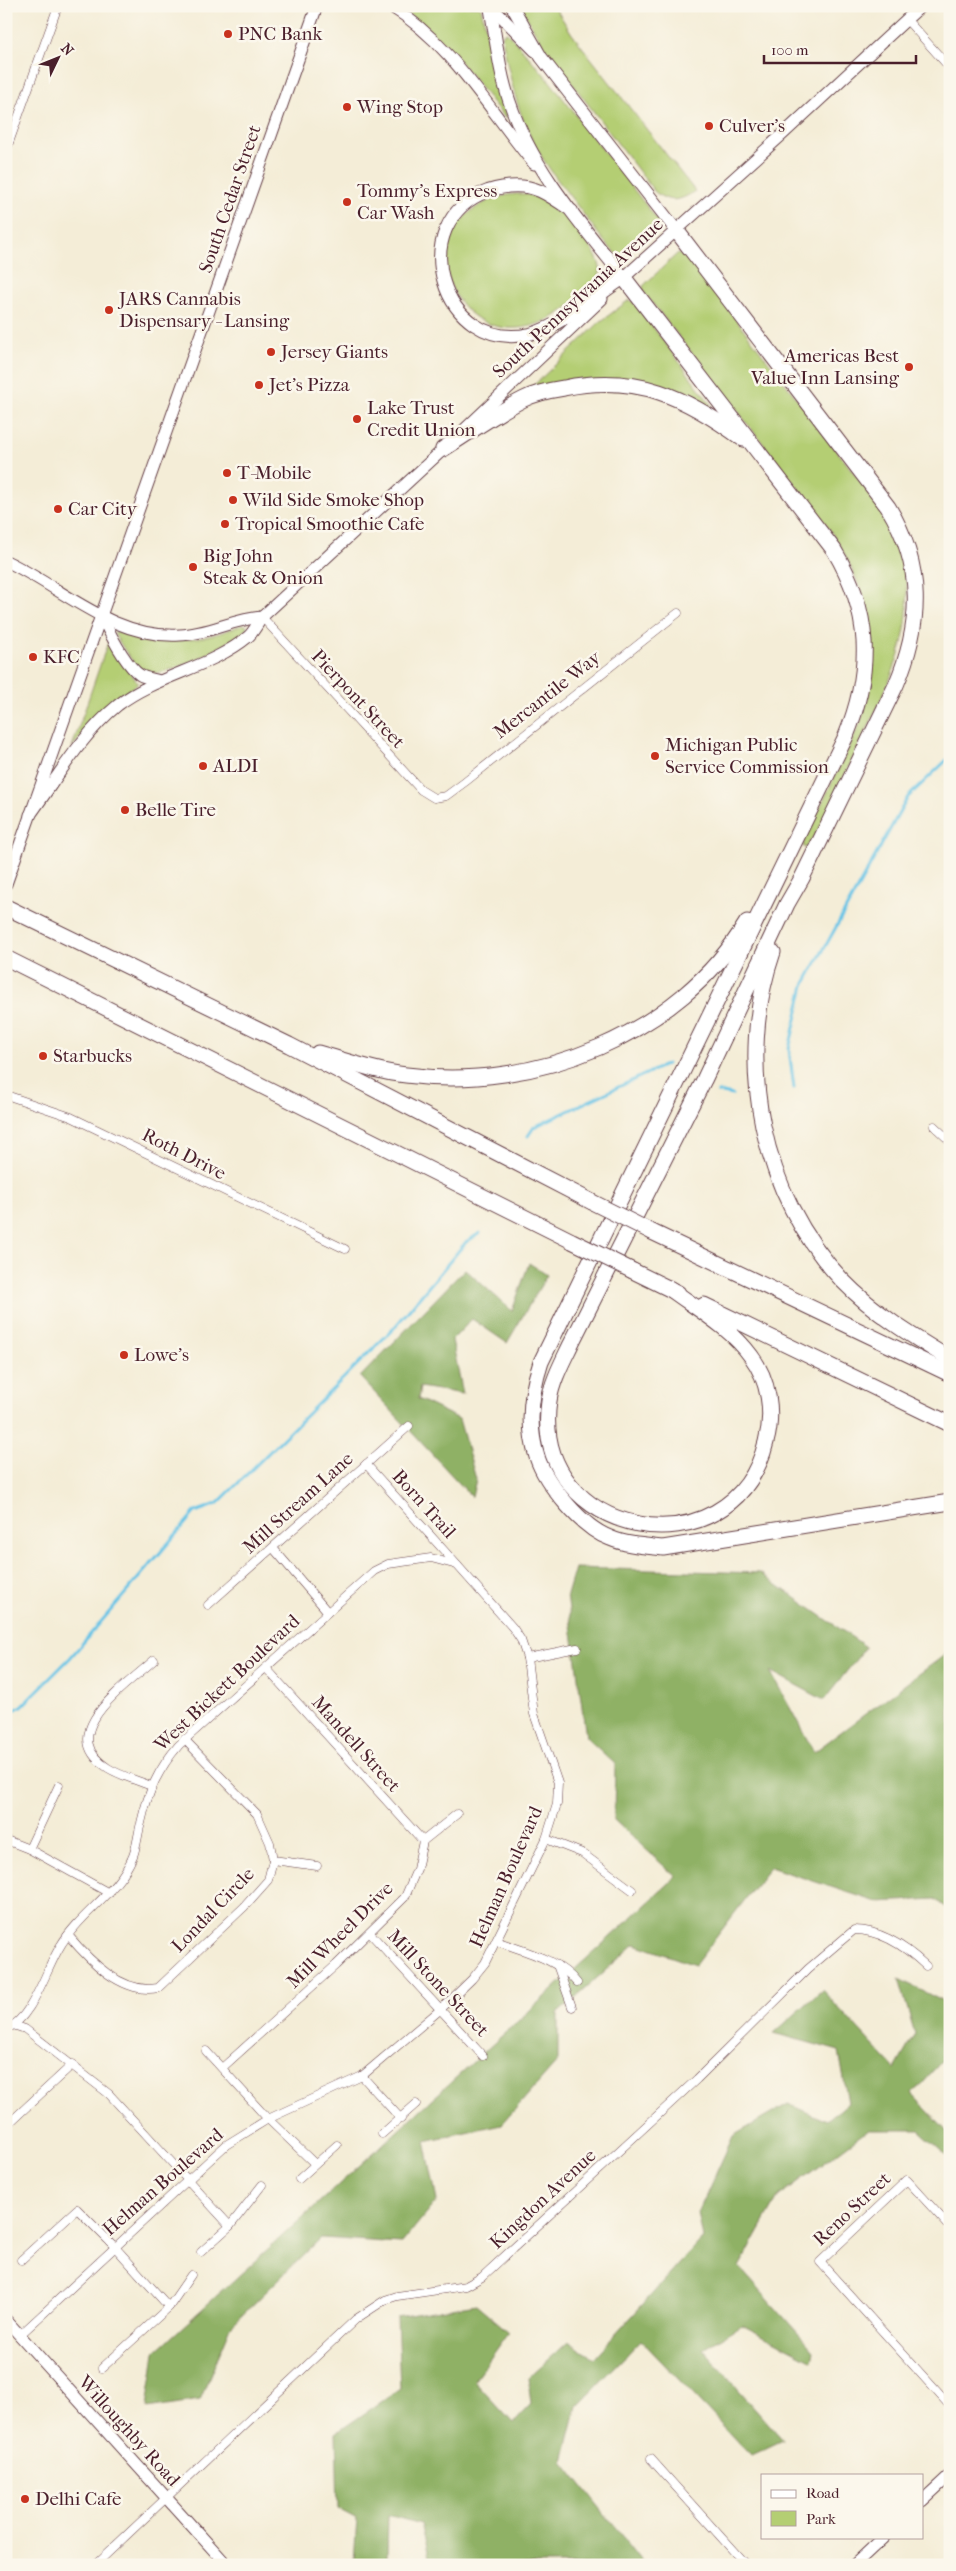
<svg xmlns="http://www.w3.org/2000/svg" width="956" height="2571" viewBox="0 0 956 2571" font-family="'IM FELL French Canon',serif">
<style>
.green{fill:#b4ce73;stroke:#7f764f}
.forest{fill:#8fb165;stroke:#6c6848}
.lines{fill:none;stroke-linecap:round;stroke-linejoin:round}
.stream{stroke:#68c4e6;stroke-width:3}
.street-casing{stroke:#643e45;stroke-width:9}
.secondary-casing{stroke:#643e45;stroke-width:13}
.primary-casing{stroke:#643e45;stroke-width:14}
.highway-casing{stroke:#643e45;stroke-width:17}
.street{stroke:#fff;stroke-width:8}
.secondary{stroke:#fff;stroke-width:11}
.primary{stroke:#fff;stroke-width:12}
.highway{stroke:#fff;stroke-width:15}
.highway-bridge-casing{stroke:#643e45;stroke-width:17;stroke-linecap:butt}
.highway-bridge{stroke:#fff;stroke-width:15}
.poi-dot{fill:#c8321e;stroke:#fbf7ec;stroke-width:2}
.labels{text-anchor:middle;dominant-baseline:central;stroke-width:5;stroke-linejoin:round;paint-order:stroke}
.poi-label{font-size:19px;fill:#4a1f2b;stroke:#fbf7ec;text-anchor:start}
.street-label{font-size:19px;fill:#4a1f2b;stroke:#fbf7ec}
</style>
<rect width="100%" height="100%" fill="#fbf7ec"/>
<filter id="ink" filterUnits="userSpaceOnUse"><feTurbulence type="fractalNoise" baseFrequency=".02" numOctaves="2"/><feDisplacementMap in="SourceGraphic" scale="10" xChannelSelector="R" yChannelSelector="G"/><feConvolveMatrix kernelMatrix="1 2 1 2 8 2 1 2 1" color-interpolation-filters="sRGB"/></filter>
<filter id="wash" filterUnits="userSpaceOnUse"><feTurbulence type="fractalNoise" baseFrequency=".0096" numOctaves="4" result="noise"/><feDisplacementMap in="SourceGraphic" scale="20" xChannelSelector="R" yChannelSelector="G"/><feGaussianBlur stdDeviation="1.12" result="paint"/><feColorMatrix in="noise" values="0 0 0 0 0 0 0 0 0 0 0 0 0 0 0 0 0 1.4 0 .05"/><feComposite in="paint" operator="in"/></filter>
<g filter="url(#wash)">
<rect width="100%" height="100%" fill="#f4edd7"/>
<g class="green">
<polygon points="399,6 479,6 481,8 507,117 505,118 449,48"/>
<path d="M520,6H554L572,34L695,191C681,201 668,204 654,191L543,45Z"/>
<path d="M507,32L548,79L659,222L658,226L623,258C607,249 596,230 585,216C567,192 546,167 532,140C516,108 509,73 502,37L504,33Z"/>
<path d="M526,194C533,196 541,198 547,202C562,212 604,254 600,273C596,289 576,301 564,310C522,341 468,333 449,281C431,232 480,191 526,194Z"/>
<path d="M678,253L692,262L870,494C941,599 898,664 850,764C840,784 819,835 805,848L803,847V843L859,726C888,651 868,585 824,521L643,291V286Z"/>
<polygon points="629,300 635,303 710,403 710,408 676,391 530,389 600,322"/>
<path d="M243,624L247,626L246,630C231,643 164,680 147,672C132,666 123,646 114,634L116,631C161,644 200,644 243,624Z"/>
<polygon points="108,642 138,683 103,710 72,747"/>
</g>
<g class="forest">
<polygon points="529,1263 547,1275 507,1343 472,1319 452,1340 463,1394 420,1387 418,1399 459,1419 476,1479 472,1497 360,1377 465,1269 512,1311"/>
<polygon points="575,1568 760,1573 866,1647 824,1700 770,1671 814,1752 950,1651 950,1911 936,1899 877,1902 770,1867 695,1965 635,1944 558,2013 558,2061 502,2124 425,2141 437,2200 402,2243 321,2238 231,2326 200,2400 147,2408 155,2352 676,1877 614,1820 615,1764 586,1737 567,1595"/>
<polygon points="899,1979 950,2005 950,2052 912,2094 950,2135 950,2158 919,2130 868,2130 779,2196 739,2267 814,2351 812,2361 742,2325 703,2349 783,2440 751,2455 641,2340 577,2406 563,2461 645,2565 425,2565 429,2560 420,2524 388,2515 387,2559 354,2562 357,2519 338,2509 336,2433 400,2389 397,2317 476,2304 509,2332 474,2381 513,2423 531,2404 528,2378 568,2341 594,2358 703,2238 698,2213 733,2136 788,2104 827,2121 848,2103 839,2051 774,2033 822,1990 895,2069 915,2034"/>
</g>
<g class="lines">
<g class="stream">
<polyline points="794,1088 789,1049 804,985 908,797 950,757"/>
<polyline points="718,1092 732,1095"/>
<polyline points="528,1136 534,1127 667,1064"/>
<polyline points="6,1714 22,1706 70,1658 195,1512 217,1504 394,1328 466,1242 480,1233"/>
</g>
</g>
</g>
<g filter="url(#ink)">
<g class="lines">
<g class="street-casing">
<g id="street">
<polyline points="906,19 950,68"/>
<polyline points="6,151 58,6"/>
<polyline points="262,617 421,790 434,798 446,796 465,782 678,613"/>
<polyline points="6,1095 71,1117 345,1249"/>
<polyline points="934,1126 950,1141"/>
<polyline points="366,1464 457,1565"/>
<polyline points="273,1548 327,1611"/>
<polyline points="208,1605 409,1426"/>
<polyline points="527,1658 577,1648"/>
<polyline points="266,1668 423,1841"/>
<path d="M151,1786C137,1780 121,1776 108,1768C53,1733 127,1685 154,1660"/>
<polyline points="546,1839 582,1853 632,1890"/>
<polyline points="6,1840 29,1849 109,1893"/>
<polyline points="29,1849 59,1785"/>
<polyline points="273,1860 317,1866"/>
<polyline points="370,1933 483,2056"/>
<path d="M68,1935C89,1960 122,1995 158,1988L244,1907L268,1880L273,1860L270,1843L257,1814L184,1739"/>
<path d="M496,1941C523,1951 559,1959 577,1983"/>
<polyline points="557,1965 572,2007"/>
<polyline points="16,2026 25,2029 109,2094 230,2226"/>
<path d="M6,2029C33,2019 46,1968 61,1945C81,1912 118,1893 133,1856C137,1846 138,1833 141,1823C148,1792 158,1769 179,1745L374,1571L388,1564L431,1558L457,1565L513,1628L521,1640L527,1658L534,1714L558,1783L557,1804L546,1839L485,1963L472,1979L441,2009L362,2076L268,2119L226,2145L20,2335"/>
<polyline points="206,2051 268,2119 315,2164"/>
<polyline points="222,2068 336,1965 405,1897 417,1869 423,1841 457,1814"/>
<polyline points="362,2076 401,2119"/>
<polyline points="6,2126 73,2064"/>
<polyline points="382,2134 416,2104"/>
<polyline points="299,2179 337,2145"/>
<polyline points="950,2227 907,2180 820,2262 950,2406"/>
<polyline points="201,2252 230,2226 262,2185"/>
<polyline points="21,2260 77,2209 114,2246 169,2307"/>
<polyline points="102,2368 169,2307 191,2275"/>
<polyline points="651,2459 746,2565"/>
<path d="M95,2565L356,2319L385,2300L397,2296L466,2286L482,2277L697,2079L808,1969L854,1930C882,1930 906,1947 926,1966"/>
</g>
</g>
<g class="secondary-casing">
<g id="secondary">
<path d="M390,6C452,43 489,110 534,164"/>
<polyline points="491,6 535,51"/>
<polyline points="619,282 783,134 921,6"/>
<polyline points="465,429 602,299"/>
<path d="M6,561C63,588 113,639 180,635C209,634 233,619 262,617"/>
<path d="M101,615C109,632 125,665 140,675C145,678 153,679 159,681"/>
<path d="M30,815C57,778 82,734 118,705C157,675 211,668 249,636C254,631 258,623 262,617L448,445"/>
<polyline points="6,884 317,6"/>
<polyline points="6,2320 227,2565"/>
<polyline points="922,2501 950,2475"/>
<polyline points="854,2565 884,2537"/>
</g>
</g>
<g class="primary-casing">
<g id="primary">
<path d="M490,6C496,38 499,72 510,103C532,169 581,224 624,278C597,296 561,326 530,334C442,354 402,222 488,191C504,186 524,184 540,191C551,196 562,204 572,211"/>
<polyline points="512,6 541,57 676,230"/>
</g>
</g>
<g class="highway-casing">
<g id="highway">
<path d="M624,278L834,550C871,612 873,669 846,736L541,1362C531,1392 527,1426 537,1457C546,1484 582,1528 610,1538C626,1545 645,1546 663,1548L950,1502"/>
<path d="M443,449C470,432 496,413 524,399C536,393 551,390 564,388C637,373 686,397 743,439"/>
<polyline points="6,907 289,1045 592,1202"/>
<path d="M773,952C735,1062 761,1196 843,1281C874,1313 912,1336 950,1359"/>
<polyline points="6,958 572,1241"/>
<path d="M318,1053C347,1061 377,1072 406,1075C534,1092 679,1035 747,922"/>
<polyline points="652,1232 950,1374"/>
<polyline points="633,1271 678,1293"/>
<path d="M669,1288C697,1309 730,1327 751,1356C769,1380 774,1413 766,1442C733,1578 529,1538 549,1401C552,1381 562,1363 571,1344L704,1080L787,904L802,878L896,685C922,624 924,566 888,507L676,230"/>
<polyline points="704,1305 950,1424"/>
</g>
</g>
<use href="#street" class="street"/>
<use href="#secondary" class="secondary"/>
<use href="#primary" class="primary"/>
<use href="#highway" class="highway"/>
<g class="highway-bridge-casing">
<g id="highway-bridge">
<polyline points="592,1202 652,1232"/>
<polyline points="572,1241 633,1271"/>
</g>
</g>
<use href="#highway-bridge" class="highway-bridge"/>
</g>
</g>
<g class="poi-dot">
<circle cx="228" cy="34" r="5"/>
<circle cx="347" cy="107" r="5"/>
<circle cx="709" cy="126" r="5"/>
<circle cx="347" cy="202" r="5"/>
<circle cx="109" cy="310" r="5"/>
<circle cx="271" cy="352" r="5"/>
<circle cx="909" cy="367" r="5"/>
<circle cx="259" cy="385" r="5"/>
<circle cx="357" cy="419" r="5"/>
<circle cx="227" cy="473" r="5"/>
<circle cx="233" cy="500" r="5"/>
<circle cx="58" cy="509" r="5"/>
<circle cx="225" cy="524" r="5"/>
<circle cx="193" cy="567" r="5"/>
<circle cx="33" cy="657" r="5"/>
<circle cx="655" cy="756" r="5"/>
<circle cx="203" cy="766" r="5"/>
<circle cx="125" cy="810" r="5"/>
<circle cx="43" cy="1056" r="5"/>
<circle cx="124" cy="1355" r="5"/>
<circle cx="25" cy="2499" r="5"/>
</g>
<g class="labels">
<g class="poi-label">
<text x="238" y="34">PNC Bank</text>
<text x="357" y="107">Wing Stop</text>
<text x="719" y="126">Culver's</text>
<text x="357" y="191">Tommy's Express<tspan x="357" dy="22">Car Wash</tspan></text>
<text x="119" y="299">JARS Cannabis<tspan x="119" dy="22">Dispensary - Lansing</tspan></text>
<text x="281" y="352">Jersey Giants</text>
<text x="899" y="356" text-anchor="end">Americas Best<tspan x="899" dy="22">Value Inn Lansing</tspan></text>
<text x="269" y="385">Jet's Pizza</text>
<text x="367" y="408">Lake Trust<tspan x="367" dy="22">Credit Union</tspan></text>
<text x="237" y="473">T-Mobile</text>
<text x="243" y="500">Wild Side Smoke Shop</text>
<text x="68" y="509">Car City</text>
<text x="235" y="524">Tropical Smoothie Cafe</text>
<text x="203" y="556">Big John<tspan x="203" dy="22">Steak &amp; Onion</tspan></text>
<text x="43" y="657">KFC</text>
<text x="665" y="745">Michigan Public<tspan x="665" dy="22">Service Commission</tspan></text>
<text x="213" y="766">ALDI</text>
<text x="135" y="810">Belle Tire</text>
<text x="53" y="1056">Starbucks</text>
<text x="134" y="1355">Lowe's</text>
<text x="35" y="2499">Delhi Cafe</text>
</g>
<g class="street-label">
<text transform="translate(230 199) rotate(-71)">South Cedar Street</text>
<text transform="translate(578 298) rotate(-43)">South Pennsylvania Avenue</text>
<text transform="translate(547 695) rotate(-38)">Mercantile Way</text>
<text transform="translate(358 699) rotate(47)">Pierpont Street</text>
<text transform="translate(184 1154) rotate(27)">Roth Drive</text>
<text transform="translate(298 1503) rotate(-42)">Mill Stream Lane</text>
<text transform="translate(424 1504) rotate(48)">Born Trail</text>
<text transform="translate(227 1683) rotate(-43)">West Bickett Boulevard</text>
<text transform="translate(356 1744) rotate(48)">Mandell Street</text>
<text transform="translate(506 1877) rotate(-66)">Helman Boulevard</text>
<text transform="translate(213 1910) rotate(-46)">Londal Circle</text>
<text transform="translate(340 1935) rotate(-45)">Mill Wheel Drive</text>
<text transform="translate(438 1983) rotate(47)">Mill Stone Street</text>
<text transform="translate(163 2182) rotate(-41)">Helman Boulevard</text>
<text transform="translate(543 2199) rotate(-43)">Kingdon Avenue</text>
<text transform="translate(852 2209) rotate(-43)">Reno Street</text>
<text transform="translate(129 2431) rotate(48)">Willoughby Road</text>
</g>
</g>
<rect width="956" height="2571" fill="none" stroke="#fbf7ec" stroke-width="25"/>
<rect x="761" y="2474" width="162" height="65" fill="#fbf7ec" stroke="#b4a19f"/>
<rect x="771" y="2490" width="25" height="8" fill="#ffffff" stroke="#b4a19f"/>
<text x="806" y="2498" font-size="15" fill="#4a1f2b">Road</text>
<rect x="771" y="2511" width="25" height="15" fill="#b4ce73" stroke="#b4a19f"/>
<text x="806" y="2524" font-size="15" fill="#4a1f2b">Park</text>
<g transform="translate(58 58) rotate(47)" stroke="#fbf7ec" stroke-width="4" paint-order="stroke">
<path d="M0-4L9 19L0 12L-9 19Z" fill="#4a1f2b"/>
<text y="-8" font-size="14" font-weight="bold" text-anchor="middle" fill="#4a1f2b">N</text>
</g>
<path d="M764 55v8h152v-8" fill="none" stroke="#4a1f2b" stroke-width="2.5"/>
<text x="771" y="55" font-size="15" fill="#4a1f2b" stroke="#fbf7ec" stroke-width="4" paint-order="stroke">100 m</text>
</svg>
